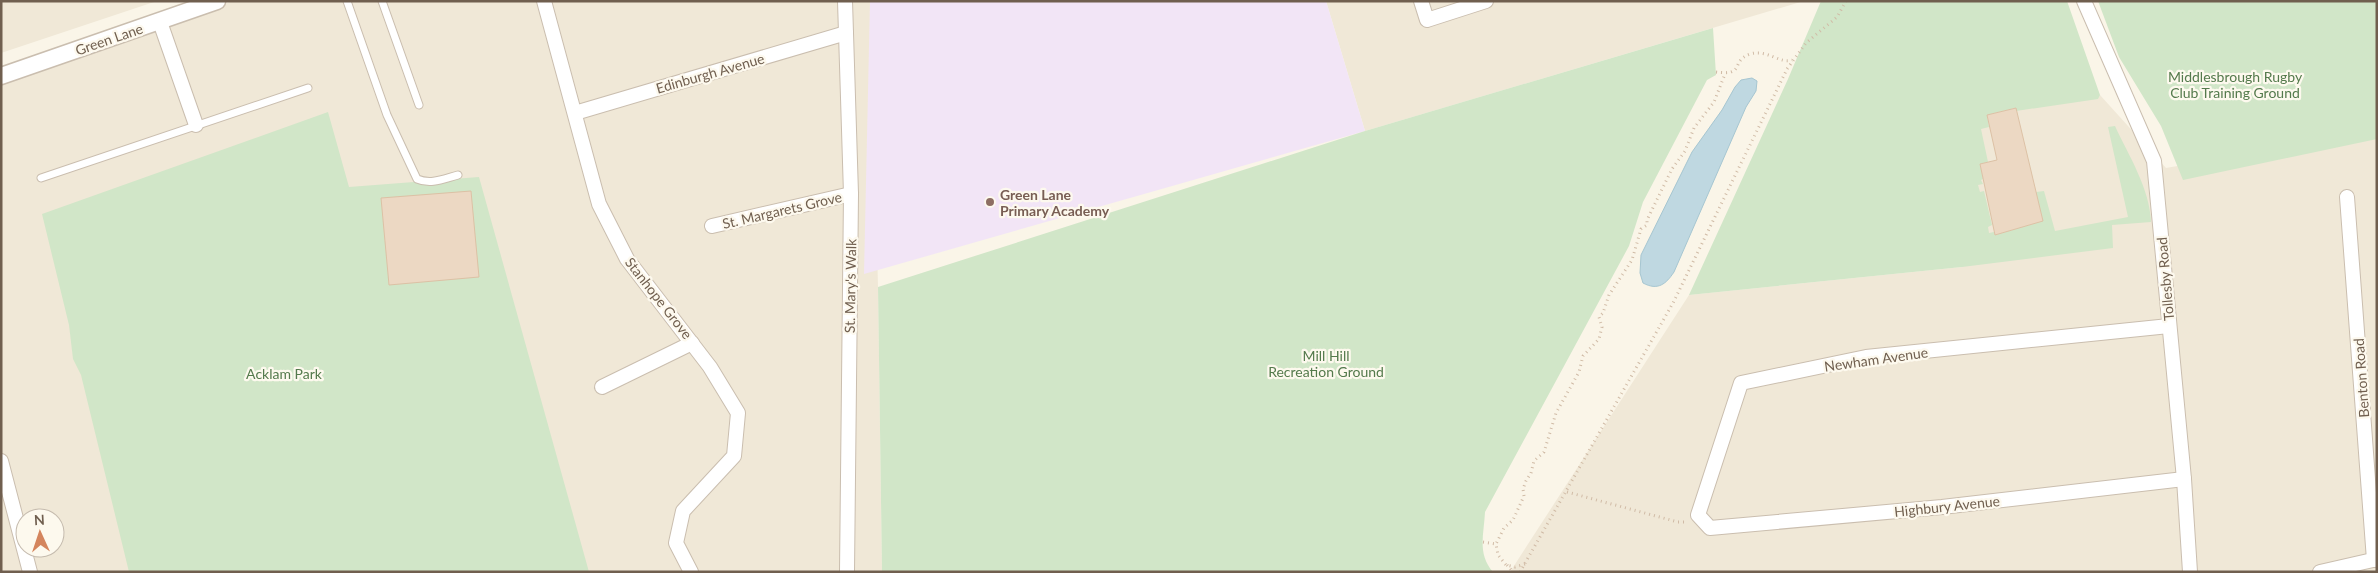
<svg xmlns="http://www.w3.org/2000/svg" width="2378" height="573" viewBox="0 0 2378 573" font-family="Lato,sans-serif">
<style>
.residential{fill:#f0e8d7;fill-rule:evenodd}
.education{fill:#f2e5f6}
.green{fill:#d1e6c8}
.water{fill:#bfd8e1;stroke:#a6c6d1}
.building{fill:#ecd8c3;stroke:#dcc1a5}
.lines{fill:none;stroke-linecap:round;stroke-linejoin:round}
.service-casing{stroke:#cabeaf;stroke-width:9}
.minor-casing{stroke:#cabeaf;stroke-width:16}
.tertiary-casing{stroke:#cabeaf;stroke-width:19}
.path{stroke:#d0bba6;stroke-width:3;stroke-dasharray:1 4;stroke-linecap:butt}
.service{stroke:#fff;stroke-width:7}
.minor{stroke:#fff;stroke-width:14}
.tertiary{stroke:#fff;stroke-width:16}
.education-dot{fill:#8d6e63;stroke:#fdf9ee;stroke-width:2}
.labels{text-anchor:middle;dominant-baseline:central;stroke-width:4.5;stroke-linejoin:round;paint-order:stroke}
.street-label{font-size:14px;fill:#705f4f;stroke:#fdf9ee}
.park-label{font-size:14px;fill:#547a4c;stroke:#fdf9ee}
.education-label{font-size:14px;font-weight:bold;fill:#785e54;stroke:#fdf9ee;text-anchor:start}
</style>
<rect width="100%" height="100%" fill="#faf5e8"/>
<g class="residential">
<polygon points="1,1 157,1 1,53"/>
<path d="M233,1H871L878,287L882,572H1V85ZM25,518H55V548H25Z"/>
<polygon points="1326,1 1804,1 1365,131"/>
<polygon points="2100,95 2166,168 2377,131 2377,572 1510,572 1689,295 1962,267 1946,114"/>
</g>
<polygon class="education" points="870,1 1326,1 1365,131 864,274"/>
<g class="green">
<path d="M1821,1H2067L2100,95L2098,99L2016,111L2015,108L1987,115L1989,127L1981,129L1988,162L1980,164L1983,179L1981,180L1983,184L1978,185L1980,192L1984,191L1992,225L1988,227L1989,233L1994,232L1995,235L2042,221L2036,192L2044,191L2055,231L2128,217L2108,127L2115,126C2129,156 2150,189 2151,222L2112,225L2113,248L1962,267L1689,295L1788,79Z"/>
<polygon points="2098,1 2377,1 2377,139 2183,180 2161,126 2119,57"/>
<path d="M1713,28L1716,75L1707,80L1643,202L1629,246L1485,512C1484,534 1477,554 1493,572H882L878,287L1365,131Z"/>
<polygon points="328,112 349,187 479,177 589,572 129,572 81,375 73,359 69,325 42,214"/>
</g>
<path class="water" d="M1752,78L1757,81L1756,91L1746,107L1674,272C1666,284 1658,291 1643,283L1640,273L1641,255L1692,152L1722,110L1735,87L1741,80Z"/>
<g class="building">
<polygon points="2016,108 2043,221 1995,235 1980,164 1997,160 1987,115"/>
<polygon points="471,191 479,277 389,285 381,198"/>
</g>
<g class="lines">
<g class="service-casing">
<g id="service">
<path d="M347,1L387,115L417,179C431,185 443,179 458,175"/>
<polyline points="382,1 419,105"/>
<polyline points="41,178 308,88"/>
</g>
</g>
<g class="minor-casing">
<g id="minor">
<polyline points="544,1 599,204 627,259 710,367 738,413 734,456 683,511 676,543 691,572"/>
<polyline points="845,1 851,194 847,572"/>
<polyline points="1421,1 1427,20 1486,1"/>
<polyline points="2084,1 2154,161 2184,479 2190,572"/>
<polyline points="160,22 196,125"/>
<polyline points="575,113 846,33"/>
<polyline points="2347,197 2374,560"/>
<polyline points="712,226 851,194"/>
<polyline points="2169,326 1866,357 1741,383 1698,515 1710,528 1942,507 2184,479"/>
<polyline points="602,387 692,343"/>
<polyline points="1,461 30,572"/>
<polyline points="2320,572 2377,559"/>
</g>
</g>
<g class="tertiary-casing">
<polyline id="tertiary" points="1,76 217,1"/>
</g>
<g class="path">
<path d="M1716,72C1746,76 1730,61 1750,54C1768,49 1779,64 1792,60"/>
<polyline points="1567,492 1678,522 1687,522"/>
<polyline points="1483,542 1496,544"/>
<polyline points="1525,564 1515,567 1506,565 1498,555 1496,544 1504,528 1513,520 1524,496 1523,489 1526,481 1531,473 1534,461 1544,452 1556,413 1579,372 1583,356 1599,339 1602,327 1599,317 1603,313 1609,295 1632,260 1641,229 1647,225 1647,220 1672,169 1685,151 1694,128 1714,102 1725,74"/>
<polyline points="1507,565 1513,572"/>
<polyline points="1520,572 1673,303 1787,69 1806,43 1837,17 1846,1"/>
</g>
<use href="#service" class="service"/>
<use href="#minor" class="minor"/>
<use href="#tertiary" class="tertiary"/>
</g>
<circle class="education-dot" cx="990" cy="202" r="5"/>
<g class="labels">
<g class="street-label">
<text transform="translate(109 39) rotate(-19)">Green Lane</text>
<text transform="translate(710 73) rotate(-16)">Edinburgh Avenue</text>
<text transform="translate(782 210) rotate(-13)">St. Margarets Grove</text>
<text transform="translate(2165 279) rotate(-95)">Tollesby Road</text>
<text transform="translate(850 286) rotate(-89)">St. Mary's Walk</text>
<text transform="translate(659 298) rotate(52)">Stanhope Grove</text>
<text transform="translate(1876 359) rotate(-8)">Newham Avenue</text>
<text transform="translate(2361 378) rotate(-94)">Benton Road</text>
<text transform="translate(1947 506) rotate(-6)">Highbury Avenue</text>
</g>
<g class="park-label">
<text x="2235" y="76">Middlesbrough Rugby<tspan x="2235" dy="16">Club Training Ground</tspan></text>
<text x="1326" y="355">Mill Hill<tspan x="1326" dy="16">Recreation Ground</tspan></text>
<text x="284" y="373">Acklam Park</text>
</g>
<g class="education-label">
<text x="1000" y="194">Green Lane<tspan x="1000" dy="16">Primary Academy</tspan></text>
</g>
</g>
<rect width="2378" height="573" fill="none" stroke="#705f4f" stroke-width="5"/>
<g transform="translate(40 533) rotate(357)"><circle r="24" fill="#fdf9ee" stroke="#c5bbae"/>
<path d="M0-4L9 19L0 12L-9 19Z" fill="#d4855d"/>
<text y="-8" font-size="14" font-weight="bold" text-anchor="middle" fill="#705f4f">N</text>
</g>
</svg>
